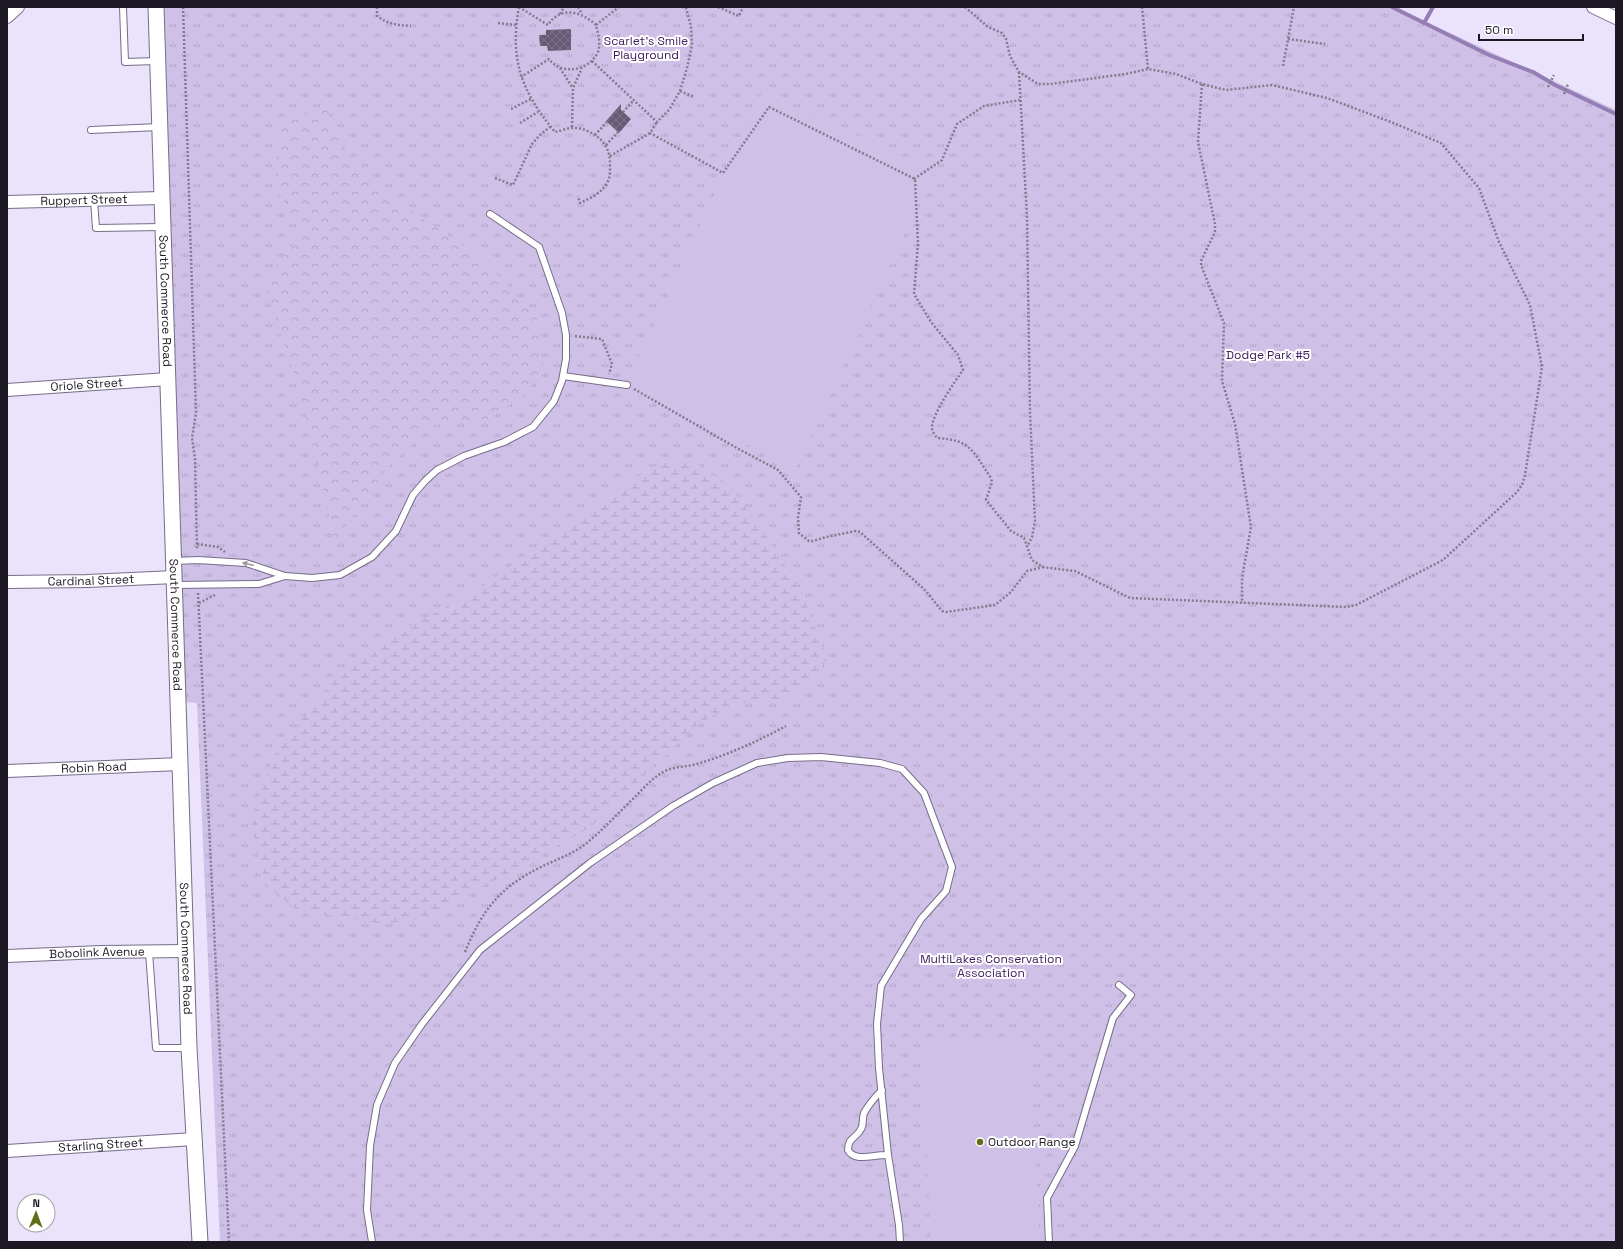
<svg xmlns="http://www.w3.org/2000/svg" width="1623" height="1249" viewBox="0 0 1623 1249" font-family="'Space Grotesk',sans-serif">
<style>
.grass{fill:url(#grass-tufts)}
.forest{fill:url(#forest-crowns)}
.wetland{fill:url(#wetland-marsh)}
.garden{fill:#cfc0e8}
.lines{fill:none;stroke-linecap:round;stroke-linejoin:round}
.stream{stroke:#947eb3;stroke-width:4}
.building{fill:url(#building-cross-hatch)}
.service-casing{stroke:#776d88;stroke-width:8}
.minor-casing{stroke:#776d88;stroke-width:14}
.tertiary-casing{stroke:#776d88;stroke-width:17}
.path{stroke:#827b8d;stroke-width:2.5;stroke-dasharray:2 2;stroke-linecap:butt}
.service{stroke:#fff;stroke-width:6}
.minor{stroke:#fff;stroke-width:12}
.tertiary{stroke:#fff;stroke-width:15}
.oneway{fill:#99979c}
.poi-dot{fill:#626d15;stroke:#fff;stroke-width:1.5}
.labels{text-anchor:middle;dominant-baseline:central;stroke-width:4;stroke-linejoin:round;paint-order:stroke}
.park-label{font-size:12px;fill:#3f2061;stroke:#fff}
.street-label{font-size:12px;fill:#1c1823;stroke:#fff}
.poi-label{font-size:12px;fill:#1c1823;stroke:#fff;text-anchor:start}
</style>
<defs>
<pattern id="grass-tufts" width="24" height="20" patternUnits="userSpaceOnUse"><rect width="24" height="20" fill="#cfc0e8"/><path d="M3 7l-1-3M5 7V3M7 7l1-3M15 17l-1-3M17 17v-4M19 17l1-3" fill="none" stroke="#b1a4c7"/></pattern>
<pattern id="forest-crowns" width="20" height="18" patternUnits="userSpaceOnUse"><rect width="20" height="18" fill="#cfc0e8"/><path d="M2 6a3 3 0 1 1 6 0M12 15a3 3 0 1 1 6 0" fill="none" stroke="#b1a4c7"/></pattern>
<pattern id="wetland-marsh" width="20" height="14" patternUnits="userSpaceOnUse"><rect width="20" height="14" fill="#cfc0e8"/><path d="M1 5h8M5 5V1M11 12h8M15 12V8" fill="none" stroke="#b1a4c7"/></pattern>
<pattern id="building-cross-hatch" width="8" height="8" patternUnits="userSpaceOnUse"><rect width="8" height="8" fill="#665b76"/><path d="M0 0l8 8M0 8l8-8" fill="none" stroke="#7b7388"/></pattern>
</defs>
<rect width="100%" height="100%" fill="#ebe2fb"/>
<polygon class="grass" points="161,7 1394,7 1616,110 1616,1242 220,1242 197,703 181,702"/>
<polygon class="forest" points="326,109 348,154 393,198 479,256 537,317 543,364 527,393 489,419 433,425 384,471 335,541 301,396 264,283 302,232 275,186 279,121"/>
<polygon class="wetland" points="660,463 697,464 729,485 764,533 800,588 827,658 813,680 780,701 735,703 697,725 592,826 517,869 464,896 441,914 384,924 297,910 265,884 251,819 276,752 322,694 337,678 402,630 473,593 621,487"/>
<g class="garden">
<polygon points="762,92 934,171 796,468 624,389"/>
<polygon points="1029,1037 1040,1242 931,1242 921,1043"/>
</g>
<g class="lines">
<g class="stream">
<polyline points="1392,7 1489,55 1533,72 1555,85 1616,114"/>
<polyline points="1424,23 1433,7"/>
</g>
</g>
<g class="building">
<polygon points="571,29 571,50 548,51 547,46 540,46 539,35 546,35 546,30"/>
<polygon points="621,104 621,110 631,119 619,133 606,121"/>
</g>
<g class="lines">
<g class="service-casing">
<g id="service">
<polyline points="123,7 125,62 157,61"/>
<polyline points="91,130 159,127"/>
<polyline points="94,200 96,228 162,227"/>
<polyline points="563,376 627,385"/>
<polyline points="174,561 198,560 246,563 285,576 312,578 340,575 372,557 396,531 413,495 425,481 437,470 464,456 504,442 533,427 554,401 562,381 566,359 566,335 562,313 539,247 490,214"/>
<polyline points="174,585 259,584 285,576"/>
<polyline points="149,952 156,1048 189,1048"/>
<path d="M882,1090C875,1097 869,1104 864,1113C862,1118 864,1124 861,1129C856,1139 848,1137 848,1150C855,1163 875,1154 888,1155"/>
<polyline points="372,1242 367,1210 370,1146 377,1105 395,1063 422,1024 480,950 590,863 673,806 713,783 757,763 788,758 821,757 880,763 902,769 924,793 952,867 946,891 921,919 881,986 877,1024 879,1068 888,1155 899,1225 900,1242"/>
<polyline points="1049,1242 1047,1198 1075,1146 1113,1018 1131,995 1119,985"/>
</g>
</g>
<g class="minor-casing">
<g id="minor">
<polyline points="1593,7 1616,18"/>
<polyline points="7,17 18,7"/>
<path id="s1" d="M7,202L161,198"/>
<path id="s2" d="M7,390L168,379"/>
<path id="s3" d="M7,582L87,581L175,577"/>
<path id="s4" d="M7,771L181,764"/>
<path id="s5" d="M7,956L101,952L186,951"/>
<path id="s6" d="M7,1151L194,1139"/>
</g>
</g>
<g class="tertiary-casing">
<g id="tertiary">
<path id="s7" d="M156,7L189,1048L200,1242"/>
</g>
</g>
<g class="path">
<polyline points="183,7 196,413 192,438 195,459 197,550"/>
<path d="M377,7V16C388,24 397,25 411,26"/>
<path d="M519,7C509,60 522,92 555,132C560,131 567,128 573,128C584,127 601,136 606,147C610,154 610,160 610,168C610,173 610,178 607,183C601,194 590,198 580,203L578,196"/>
<path d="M519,7L548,25C561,5 582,12 596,25C598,34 601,43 598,52C589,71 562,76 549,59L521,77"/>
<polyline points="578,7 582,14"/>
<polyline points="718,7 739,16 743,7"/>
<polyline points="965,7 988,27 1002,33 1006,39 1010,56 1019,72 1038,84 1050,84 1126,74 1148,69 1176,74 1202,84 1226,90 1272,85 1327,98 1391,122 1441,143 1479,188 1499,242 1530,305 1542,367 1525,475 1522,485 1517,492 1443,560 1356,605 1346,607 1130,598 1075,571 1043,567"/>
<polyline points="1142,7 1148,69"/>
<polyline points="560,14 564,7"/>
<polyline points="498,23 516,25"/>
<polyline points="596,25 619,7"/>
<polyline points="1288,39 1325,44"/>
<polyline points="592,61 657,122 669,110 680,91 687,68 692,45 691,26 686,8 682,7"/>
<polyline points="1283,66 1294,7"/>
<polyline points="560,68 572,87"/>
<polyline points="1019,72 1027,217 1030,413 1035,521 1032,537 1028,545"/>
<polyline points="1202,84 1198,142 1215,224 1215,232 1201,261 1201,265 1224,323 1222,381 1235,424 1250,521 1251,527 1242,578 1242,603"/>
<polyline points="1548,87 1554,75"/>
<polyline points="680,91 694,97"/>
<polyline points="1564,94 1568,84"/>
<polyline points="511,109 531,99"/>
<polyline points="623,112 634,100"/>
<polyline points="520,123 538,112"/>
<polyline points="572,127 573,88 582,68"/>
<polyline points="595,135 607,122"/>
<polyline points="606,145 618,132"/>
<polyline points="610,156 650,133 657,122"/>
<polyline points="495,178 513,185 532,144 540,135 550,127"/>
<polyline points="914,179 942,160 957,124 984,106 1020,100"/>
<polyline points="575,336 602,339 612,364 609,374"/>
<path d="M634,389L735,447L778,470L801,497L798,517L799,533L809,541H813L826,537L856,531L860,532L924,589L942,611L946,612L995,605L1011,592L1027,571L1043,567L1032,560L1024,538L1011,531L986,500L992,482L991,478C973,452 972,440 937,438C935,435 932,432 932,427C932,415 955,381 963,370L958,355L931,322L914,294L918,243L915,179L769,107L723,173L650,133"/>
<polyline points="197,544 218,547 225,552"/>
<polyline points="198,593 229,1242"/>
<polyline points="199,603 215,595"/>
<path d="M465,952C482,910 500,887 541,867C557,859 576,853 589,841C606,827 621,810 637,795C646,785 655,776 667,770C677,766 689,767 700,763C730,754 758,741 786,726"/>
</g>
<use href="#service" class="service"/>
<use href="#minor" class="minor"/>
<use href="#tertiary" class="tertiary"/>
</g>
<defs><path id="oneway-solid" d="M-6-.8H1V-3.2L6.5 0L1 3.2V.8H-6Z"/></defs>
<use class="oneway" href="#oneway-solid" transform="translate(248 564) rotate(-166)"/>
<circle class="poi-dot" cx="980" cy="1142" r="4"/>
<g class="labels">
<g class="park-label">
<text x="646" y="41">Scarlet's Smile<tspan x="646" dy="14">Playground</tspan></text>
<text x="1268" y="355">Dodge Park #5</text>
<text x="991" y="959">MultiLakes Conservation<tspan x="991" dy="14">Association</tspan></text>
</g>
<g class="street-label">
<text stroke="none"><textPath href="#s1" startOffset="77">Ruppert Street</textPath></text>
<text stroke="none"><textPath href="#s7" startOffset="294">South Commerce Road</textPath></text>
<text stroke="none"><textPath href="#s2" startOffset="80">Oriole Street</textPath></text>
<text stroke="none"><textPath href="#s3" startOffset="84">Cardinal Street</textPath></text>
<text stroke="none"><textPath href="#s7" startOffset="618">South Commerce Road</textPath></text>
<text stroke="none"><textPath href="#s4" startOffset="87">Robin Road</textPath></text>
<text stroke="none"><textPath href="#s7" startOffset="942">South Commerce Road</textPath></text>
<text stroke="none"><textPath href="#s5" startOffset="90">Bobolink Avenue</textPath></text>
<text stroke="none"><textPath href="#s6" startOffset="94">Starling Street</textPath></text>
</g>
<g class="poi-label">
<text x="988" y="1142">Outdoor Range</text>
</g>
</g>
<rect width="1623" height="1249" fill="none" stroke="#1c1823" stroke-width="16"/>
<g transform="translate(36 1213) rotate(1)"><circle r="19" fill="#ffffff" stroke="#a4a3a7"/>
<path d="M0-3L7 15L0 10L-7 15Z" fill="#626d15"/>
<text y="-6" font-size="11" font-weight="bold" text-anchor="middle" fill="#1c1823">N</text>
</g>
<path d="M1479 34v6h104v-6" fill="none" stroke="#1c1823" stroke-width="2"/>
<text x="1485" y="34" font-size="12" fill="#1c1823" stroke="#ffffff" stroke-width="3" paint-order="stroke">50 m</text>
</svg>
